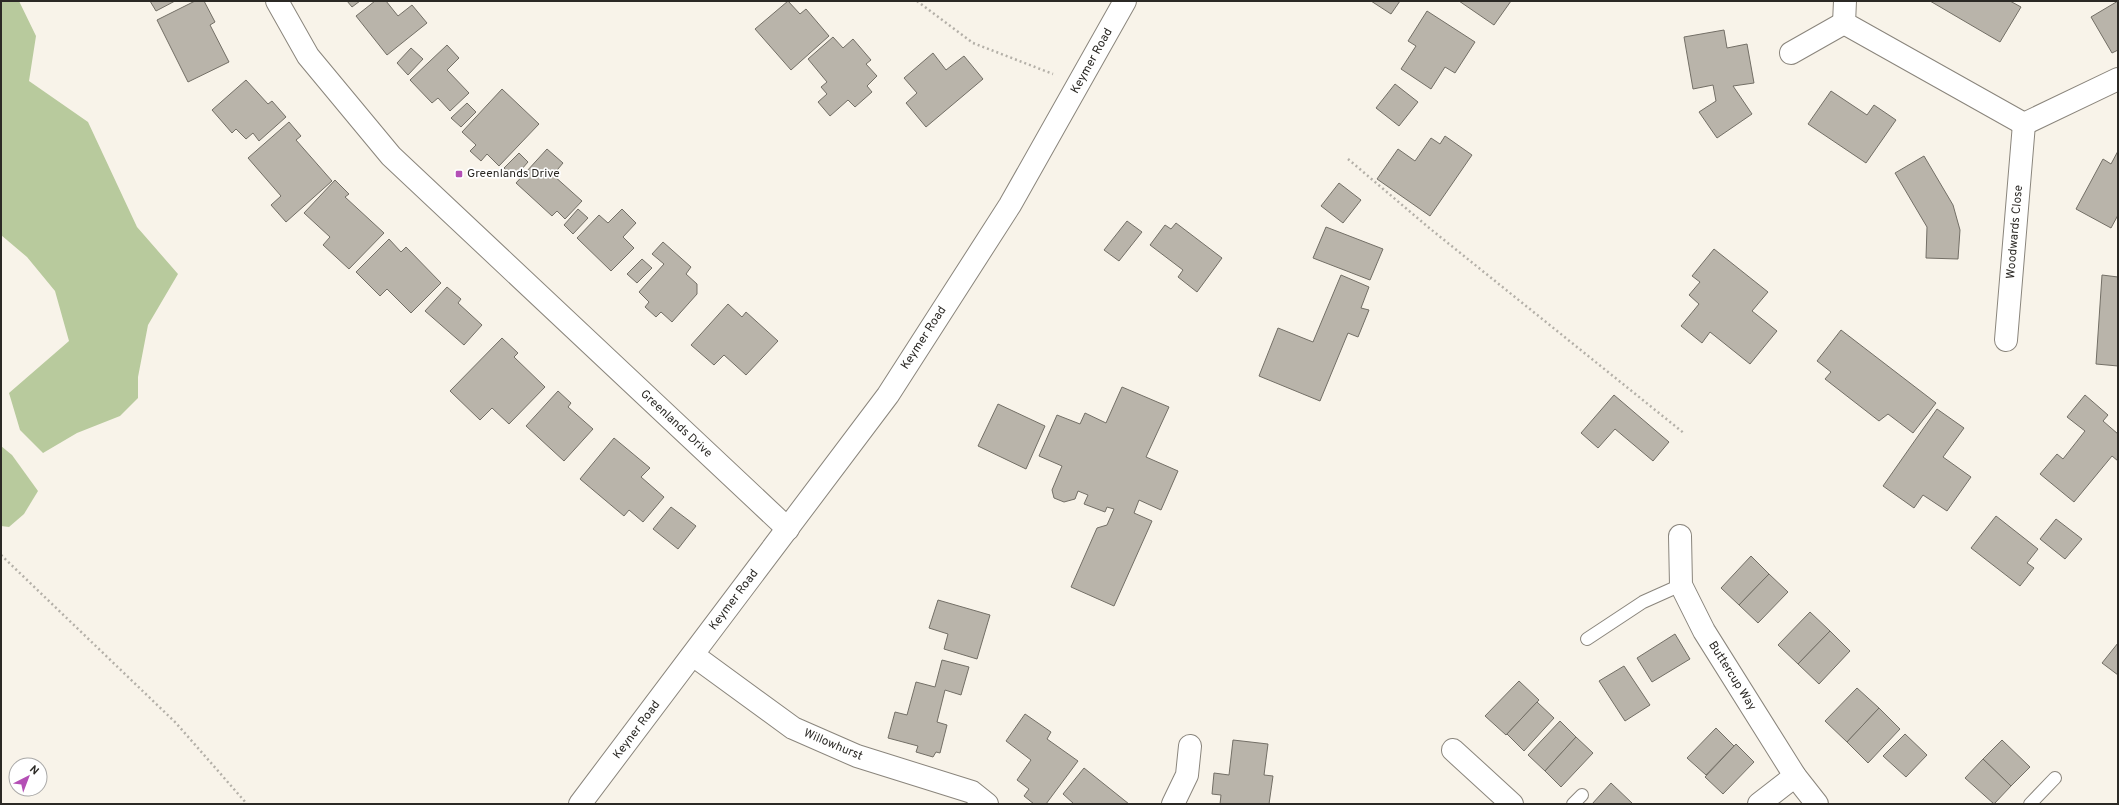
<svg xmlns="http://www.w3.org/2000/svg" width="2119" height="805" viewBox="0 0 2119 805" font-family="Overpass,sans-serif">
<style>
.green{fill:#b8ca9d}
.building{fill:#b9b4aa;stroke:#736f66}
.lines{fill:none;stroke-linecap:round;stroke-linejoin:round}
.lane-casing{stroke:#8a857c;stroke-width:14}
.street-casing{stroke:#8a857c;stroke-width:24}
.secondary-casing{stroke:#8a857c;stroke-width:24}
.path{stroke:#b4b0a8;stroke-width:2.5;stroke-dasharray:2 3;stroke-linecap:butt}
.lane{stroke:#fff;stroke-width:12}
.street{stroke:#fff;stroke-width:22}
.secondary{stroke:#fff;stroke-width:22}
.poi-dot{fill:#b44fb5;stroke:#fff;stroke-width:1.5}
.labels{text-anchor:middle;dominant-baseline:central;stroke-width:3.5;stroke-linejoin:round;paint-order:stroke}
.street-label{font-size:12px;fill:#2b2925;stroke:#fff}
.poi-label{font-size:12px;fill:#2b2925;stroke:#fff;text-anchor:start}
</style>
<rect width="100%" height="100%" fill="#f8f3e9"/>
<g class="green">
<polygon points="1,1 19,1 36,36 29,81 88,122 137,227 178,274 148,325 138,377 138,398 120,416 77,433 43,453 20,430 9,393 69,341 55,291 27,257 1,235"/>
<polygon points="1,446 12,455 38,491 24,514 9,527 1,526"/>
</g>
<g class="building">
<polygon points="150,1 175,1 156,11"/>
<polygon points="195,1 204,1 215,22 210,25 229,62 188,82 157,20"/>
<polygon points="347,1 360,1 352,7"/>
<polygon points="375,1 386,1 398,16 412,5 427,23 387,55 356,16"/>
<polygon points="788,1 800,14 806,9 829,36 791,70 755,29"/>
<polygon points="1371,1 1400,1 1391,14"/>
<polygon points="1459,1 1511,1 1494,25"/>
<polygon points="1930,1 2010,1 2021,7 2000,42"/>
<polygon points="2118,1 2118,50 2112,53 2091,17"/>
<polygon points="1427,11 1475,42 1455,73 1445,67 1431,89 1401,69 1416,46 1408,41"/>
<polygon points="1724,30 1727,48 1747,44 1754,83 1733,86 1752,114 1717,138 1699,112 1716,101 1713,85 1693,89 1684,37"/>
<polygon points="833,37 843,48 853,39 871,60 866,64 877,76 867,86 872,92 855,107 848,100 830,116 818,102 827,94 821,87 827,82 808,59"/>
<polygon points="447,45 459,58 447,70 469,93 450,111 438,98 432,103 410,80"/>
<polygon points="411,48 423,59 408,75 397,63"/>
<polygon points="933,53 946,70 964,56 983,79 926,127 906,103 917,93 904,78"/>
<polygon points="246,80 268,104 272,101 286,117 259,141 253,133 246,139 236,129 232,133 212,110"/>
<polygon points="1395,84 1418,102 1399,126 1376,108"/>
<polygon points="502,89 539,124 499,166 487,154 481,161 470,151 476,145 462,132"/>
<polygon points="1831,91 1867,115 1874,105 1896,120 1866,163 1808,124"/>
<polygon points="467,103 476,112 461,127 451,118"/>
<polygon points="289,122 301,136 296,140 332,181 286,222 271,205 281,196 248,158"/>
<polygon points="1445,136 1472,155 1430,216 1377,179 1398,149 1415,161 1431,138 1440,144"/>
<polygon points="547,149 563,163 553,175 582,201 565,219 557,211 552,216 516,183"/>
<polygon points="2118,151 2118,215 2111,228 2076,209 2103,159 2111,164"/>
<polygon points="519,153 528,162 514,178 504,168"/>
<polygon points="1924,156 1953,205 1960,230 1958,259 1926,258 1927,227 1895,173"/>
<polygon points="335,180 349,194 345,197 384,233 349,269 323,245 330,237 304,213"/>
<polygon points="1339,183 1361,200 1343,223 1321,206"/>
<polygon points="578,209 588,218 573,234 564,225"/>
<polygon points="622,209 636,223 623,237 634,248 611,271 577,238 599,215 608,223"/>
<polygon points="1127,221 1142,232 1119,261 1104,250"/>
<polygon points="1176,223 1222,258 1197,292 1178,277 1183,270 1150,245 1165,225 1171,229"/>
<polygon points="1326,227 1383,249 1370,280 1313,258"/>
<polygon points="389,239 401,252 406,247 441,283 411,313 387,289 380,296 356,272"/>
<polygon points="663,242 691,267 686,274 697,284 697,294 672,322 661,312 656,317 645,307 649,302 639,292 664,264 652,254"/>
<polygon points="1714,249 1768,292 1752,311 1777,331 1750,364 1710,332 1702,343 1681,326 1699,304 1689,295 1700,282 1692,276"/>
<polygon points="642,259 652,268 637,283 627,274"/>
<polygon points="1341,275 1369,287 1361,308 1369,310 1358,337 1348,333 1320,401 1259,376 1278,328 1313,342"/>
<polygon points="2102,275 2118,277 2118,366 2096,364"/>
<polygon points="447,287 461,299 458,303 482,325 464,345 425,311"/>
<polygon points="728,304 742,317 746,312 778,341 746,375 724,355 714,365 691,345"/>
<polygon points="1841,330 1936,403 1913,433 1888,414 1879,421 1825,379 1831,372 1817,361"/>
<polygon points="502,338 518,353 514,357 545,387 509,424 492,408 480,420 450,391"/>
<polygon points="1122,387 1169,407 1146,457 1178,471 1161,510 1139,500 1134,513 1152,521 1114,606 1071,587 1097,528 1107,525 1114,509 1107,507 1105,512 1084,504 1088,495 1078,491 1075,499 1064,502 1054,498 1052,490 1062,466 1039,456 1057,415 1080,424 1085,413 1106,423"/>
<polygon points="558,391 571,403 568,407 593,429 564,461 526,426"/>
<polygon points="1614,395 1669,442 1653,461 1615,429 1598,448 1581,433"/>
<polygon points="2085,395 2108,415 2103,421 2118,434 2118,461 2112,456 2074,502 2040,474 2057,454 2063,459 2085,431 2067,417"/>
<polygon points="998,404 1045,426 1026,469 978,446"/>
<polygon points="1937,409 1964,428 1943,457 1971,477 1947,511 1923,495 1914,508 1883,486"/>
<polygon points="614,438 650,468 641,477 664,497 643,522 629,510 624,516 580,479"/>
<polygon points="671,507 696,526 678,549 653,529"/>
<polygon points="1996,516 2038,549 2027,563 2034,568 2020,586 1971,548"/>
<polygon points="2056,519 2082,539 2065,559 2040,539"/>
<polygon points="1751,556 1769,574 1739,605 1721,588"/>
<polygon points="1769,574 1788,592 1758,623 1739,605"/>
<polygon points="938,600 990,615 977,659 944,649 948,634 929,628"/>
<polygon points="1810,612 1830,631 1798,664 1778,645"/>
<polygon points="1830,631 1850,651 1819,684 1798,664"/>
<polygon points="1675,634 1690,659 1652,682 1637,658"/>
<polygon points="2118,643 2118,675 2102,663"/>
<polygon points="942,660 969,667 961,695 945,690 937,722 947,725 940,753 936,752 933,757 916,752 918,746 888,738 895,712 907,715 916,682 935,687"/>
<polygon points="1624,666 1650,705 1625,721 1599,681"/>
<polygon points="1519,681 1539,700 1506,735 1485,716"/>
<polygon points="1857,688 1879,708 1847,742 1825,721"/>
<polygon points="1537,702 1554,718 1524,751 1507,734"/>
<polygon points="1879,708 1900,729 1868,763 1847,742"/>
<polygon points="1025,714 1051,732 1047,739 1078,761 1046,804 1034,804 1024,796 1029,789 1017,780 1031,760 1006,741"/>
<polygon points="1560,721 1576,737 1545,771 1528,755"/>
<polygon points="1716,728 1734,746 1706,775 1687,758"/>
<polygon points="1905,734 1927,755 1906,777 1883,756"/>
<polygon points="1576,737 1593,753 1561,787 1545,771"/>
<polygon points="1233,740 1268,744 1264,775 1273,776 1269,804 1220,804 1221,795 1212,794 1214,773 1229,775"/>
<polygon points="2002,740 2030,767 2011,786 1983,759"/>
<polygon points="1736,744 1754,762 1723,794 1705,777"/>
<polygon points="1983,759 2011,786 1994,804 1965,778"/>
<polygon points="1084,768 1129,804 1074,804 1063,794"/>
<polygon points="1611,783 1633,804 1592,804"/>
</g>
<g class="lines">
<g class="lane-casing">
<g id="lane">
<polyline points="1587,639 1643,602 1681,585"/>
<polyline points="1573,804 1582,795"/>
<polyline points="2030,804 2055,778"/>
</g>
</g>
<g class="street-casing">
<g id="street">
<polyline points="277,1 308,56 391,156 788,529"/>
<polyline points="1845,1 1844,23 2024,124 2118,79"/>
<polyline points="1791,53 1844,23"/>
<polyline points="2006,340 2024,124"/>
<polyline points="1680,536 1681,585 1704,631 1795,776 1817,804"/>
<polyline points="693,655 793,728 857,756 972,792 987,804"/>
<polyline points="1453,750 1512,804"/>
<polyline points="1173,804 1187,775 1190,746"/>
<polyline points="1759,804 1795,776"/>
</g>
</g>
<g class="secondary-casing">
<polyline id="secondary" points="580,804 888,395 1010,205 1125,1"/>
</g>
<g class="path">
<polyline points="917,1 973,43 1053,74"/>
<polyline points="1348,159 1428,227 1685,434"/>
<polyline points="1,555 176,723 247,804"/>
</g>
<use href="#lane" class="lane"/>
<use href="#street" class="street"/>
<use href="#secondary" class="secondary"/>
</g>
<rect class="poi-dot" x="455" y="170" width="8" height="8" rx="2"/>
<g class="labels">
<g class="street-label">
<text transform="translate(1092 61) rotate(-61)">Keymer Road</text>
<text transform="translate(2015 232) rotate(-85)">Woodwards Close</text>
<text transform="translate(924 338) rotate(-57)">Keymer Road</text>
<text transform="translate(676 424) rotate(43)">Greenlands Drive</text>
<text transform="translate(734 600) rotate(-53)">Keymer Road</text>
<text transform="translate(1732 676) rotate(58)">Buttercup Way</text>
<text transform="translate(637 730) rotate(-53)">Keyner Road</text>
<text transform="translate(833 745) rotate(23)">Willowhurst</text>
</g>
<g class="poi-label">
<text x="467" y="174">Greenlands Drive</text>
</g>
</g>
<rect width="2119" height="805" fill="none" stroke="#2b2925" stroke-width="4"/>
<g transform="translate(28 777) rotate(42)"><circle r="19" fill="#ffffff" stroke="#aaa9a8"/>
<path d="M0-3L7 15L0 10L-7 15Z" fill="#b44fb5"/>
<text y="-6" font-size="11" font-weight="bold" text-anchor="middle" fill="#2b2925">N</text>
</g>
</svg>
